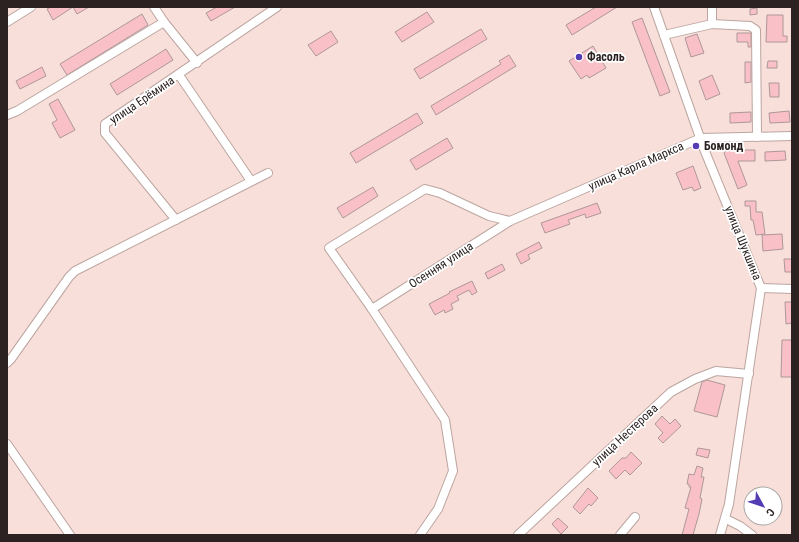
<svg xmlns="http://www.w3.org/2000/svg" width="799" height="542" viewBox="0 0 799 542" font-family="'Roboto Condensed',sans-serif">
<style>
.building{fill:#f9c1c7;stroke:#ae9799}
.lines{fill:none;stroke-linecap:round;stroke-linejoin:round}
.minor-casing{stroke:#bca5a0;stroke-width:10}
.minor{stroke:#fff;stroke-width:8}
.poi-dot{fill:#543db4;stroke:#fff;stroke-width:1.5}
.labels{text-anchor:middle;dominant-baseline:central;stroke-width:3.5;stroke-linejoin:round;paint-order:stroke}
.poi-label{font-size:12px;font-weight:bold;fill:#2b2221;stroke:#fff;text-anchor:start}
.street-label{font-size:12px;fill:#2b2221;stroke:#fff}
</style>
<rect width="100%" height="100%" fill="#f8dfda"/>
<g class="building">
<polygon points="51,7 89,7 77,14 73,7 53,20 47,9"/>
<polygon points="217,7 235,7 211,21 206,13"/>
<polygon points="596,7 617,7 572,35 566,25"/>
<polygon points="757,8 757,14 750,15 750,9"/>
<polygon points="427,12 434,22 402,42 395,32"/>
<polygon points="142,14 148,25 67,75 60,64"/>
<polygon points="767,15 783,15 783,36 787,36 787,42 766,42"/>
<polygon points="642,18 670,92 660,96 632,22"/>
<polygon points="481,29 487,39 420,79 414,69"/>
<polygon points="331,31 338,42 316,56 308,45"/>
<polygon points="737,33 751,33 751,47 748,47 748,42 737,42"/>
<polygon points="697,34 704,53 691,57 685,38"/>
<polygon points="593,46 606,68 589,78 587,75 581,79 569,61"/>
<polygon points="166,49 173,60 117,95 110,84"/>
<polygon points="509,55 516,66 436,115 431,106 501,64 499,61"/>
<polygon points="768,61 777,61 777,68 767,68"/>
<polygon points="745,62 751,62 751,82 745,83"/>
<polygon points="42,67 46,76 20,89 16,81"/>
<polygon points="712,75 720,94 706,100 699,81"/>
<polygon points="769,83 779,83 779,97 770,97"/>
<polygon points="58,99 75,130 60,138 52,123 57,120 49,104"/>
<polygon points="789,111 790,122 770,123 769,113"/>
<polygon points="751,112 751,122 730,123 730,113"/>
<polygon points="417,113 423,123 356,163 350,153"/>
<polygon points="447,138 453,148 416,170 410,160"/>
<polygon points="726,150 755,150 755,161 738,161 747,185 738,189 724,153"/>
<polygon points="785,151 786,160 765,161 765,152"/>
<polygon points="693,166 701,188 694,191 692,187 683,190 676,173"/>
<polygon points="373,187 378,196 343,218 337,208"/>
<polygon points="745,201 756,201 756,212 762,212 765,234 756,235 753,220 751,220 750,206 745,206"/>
<polygon points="597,203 601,213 586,218 585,214 568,220 570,224 545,233 541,223"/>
<polygon points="782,234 783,249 763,251 762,235"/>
<polygon points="539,242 542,248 528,255 530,259 521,264 516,254"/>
<polygon points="784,259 792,259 792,272 785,272"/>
<polygon points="502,264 505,270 488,279 485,273"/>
<polygon points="472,281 477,292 472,295 469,290 457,296 459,300 451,304 453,309 445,313 444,310 435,315 429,304 450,293 449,292"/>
<polygon points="785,302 792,302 792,323 786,324"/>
<polygon points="782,340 792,340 792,377 781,377"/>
<polygon points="707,380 725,385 717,417 694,411 702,382"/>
<polygon points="662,416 670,424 675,419 681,426 663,443 658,438 663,433 655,424"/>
<polygon points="698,448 710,450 708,458 696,455"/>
<polygon points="631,452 642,463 630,475 625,470 616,479 609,471 622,458 626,458"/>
<polygon points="697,466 703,468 701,477 704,477 700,498 702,499 699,514 693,535 682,535 689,509 685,508 691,487 689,487 689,484 687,484 689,474 694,475"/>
<polygon points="588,488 598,498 591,506 589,504 580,514 573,507"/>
<polygon points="558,518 568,527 561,534 552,524"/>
</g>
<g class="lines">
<g class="minor-casing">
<g id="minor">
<polyline points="154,7 164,22 197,63"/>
<polyline points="654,7 704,149 761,288 729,504 720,535"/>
<polyline points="712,7 712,24"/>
<polyline points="7,22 31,7"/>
<polyline points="664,35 712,24 750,26 756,30 757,137"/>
<polyline points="179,75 251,181"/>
<polyline points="7,115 17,111 164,22"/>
<polyline points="176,220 105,133 105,124 277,7"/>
<polyline points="761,288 792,289"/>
<polyline points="372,309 510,221 701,138 792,136"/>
<polyline points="7,363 11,359 69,277 75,271 268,173"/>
<polyline points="7,444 70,535"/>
<polyline points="726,519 740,526 752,535"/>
<polyline points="420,535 438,509 453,471 445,420 372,309 329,248 425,189 440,193 489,216 510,221"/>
<polyline points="518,535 671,392 695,379 716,371 749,374"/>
<polyline points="620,535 635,517"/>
</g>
</g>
<use href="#minor" class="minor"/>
</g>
<g class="poi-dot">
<circle cx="579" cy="57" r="4"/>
<circle cx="696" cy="146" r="4"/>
</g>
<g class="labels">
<g class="poi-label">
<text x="587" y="57">Фасоль</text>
<text x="704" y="146">Бомонд</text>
</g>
<g class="street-label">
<text transform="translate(142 100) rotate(-34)">улица Ерёмина</text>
<text transform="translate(636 166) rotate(-24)">улица Карла Маркса</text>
<text transform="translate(743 243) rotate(68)">улица Шукшина</text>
<text transform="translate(441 265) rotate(-33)">Осенняя улица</text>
<text transform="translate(625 435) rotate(-43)">улица Нестерова</text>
</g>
</g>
<rect width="799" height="542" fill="none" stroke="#2b2221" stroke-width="16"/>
<g transform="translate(763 506) rotate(130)"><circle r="19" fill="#ffffff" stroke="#aaa7a6"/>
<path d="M0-3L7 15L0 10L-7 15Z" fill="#543db4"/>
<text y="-6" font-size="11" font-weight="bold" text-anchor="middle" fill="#2b2221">С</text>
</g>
</svg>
